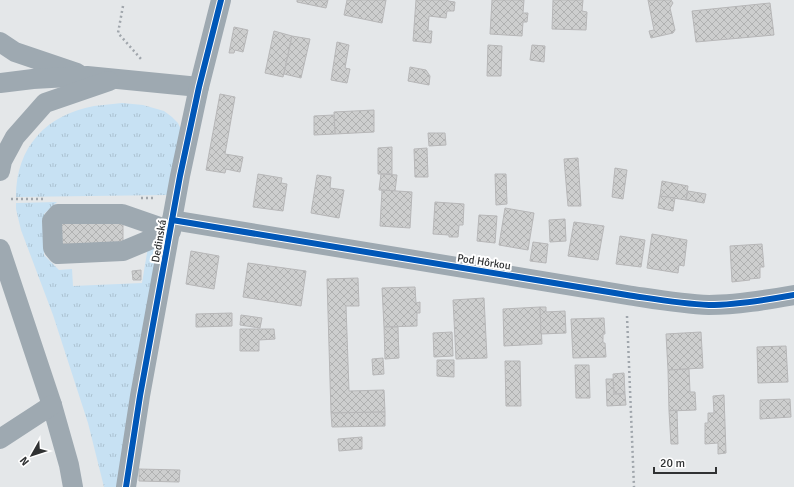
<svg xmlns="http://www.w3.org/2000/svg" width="794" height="487" viewBox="0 0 794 487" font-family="Signika,sans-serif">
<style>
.grass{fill:url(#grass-tufts)}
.building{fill:url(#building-cross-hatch);stroke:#b7b7b8}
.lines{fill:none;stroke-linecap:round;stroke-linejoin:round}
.path{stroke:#a0a6ac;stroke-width:2.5;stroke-dasharray:2 3;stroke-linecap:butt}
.minor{stroke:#9ea9b1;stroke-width:20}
.cycleway-casing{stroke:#fff;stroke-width:8}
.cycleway{stroke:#0057b8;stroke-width:6}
.labels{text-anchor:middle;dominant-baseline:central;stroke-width:4;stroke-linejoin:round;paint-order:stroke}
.street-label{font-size:11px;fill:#303233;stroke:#fff}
</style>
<defs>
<pattern id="grass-tufts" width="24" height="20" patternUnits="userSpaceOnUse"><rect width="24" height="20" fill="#c7e1f3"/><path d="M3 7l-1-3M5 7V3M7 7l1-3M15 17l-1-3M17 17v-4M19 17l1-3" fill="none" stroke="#abc2d1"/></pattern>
<pattern id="building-cross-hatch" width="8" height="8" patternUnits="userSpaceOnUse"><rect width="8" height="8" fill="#cdcece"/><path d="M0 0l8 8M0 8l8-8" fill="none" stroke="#b0b1b1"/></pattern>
</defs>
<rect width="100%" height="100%" fill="#e4e7e9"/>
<g class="grass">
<path d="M122,103L143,105L164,111L172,117L178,123L183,134L167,195L16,197C16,147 46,115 94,106C103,105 113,104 122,103Z"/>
<polygon points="57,202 44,214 44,255 59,270 72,269 73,286 142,283 148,247 155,248 160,262 121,487 104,487 88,423 53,315 21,230 16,209 16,203"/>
</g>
<g class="building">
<polygon points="297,0 328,0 326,8 297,2"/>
<polygon points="347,0 386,0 382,23 344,15"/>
<polygon points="416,0 448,0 448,1 455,2 454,11 447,11 446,18 429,16 428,31 432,31 431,43 413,41"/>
<polygon points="492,0 524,0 523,13 528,13 527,22 523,22 522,36 490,34"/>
<polygon points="553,0 583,0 582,11 587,12 586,30 552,29"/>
<polygon points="648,0 671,0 673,3 670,8 675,30 673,33 651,38 649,31 654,30"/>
<polygon points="770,3 774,35 696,42 692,11"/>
<polygon points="234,27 248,30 243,52 235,50 234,53 229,53"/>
<polygon points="274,31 292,36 283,77 265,73"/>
<polygon points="292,36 310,39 301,78 284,74"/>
<polygon points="337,42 349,45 345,68 350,69 347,83 331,80"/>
<polygon points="488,45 502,46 501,76 487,76"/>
<polygon points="532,45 545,46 544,62 530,60"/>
<polygon points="410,67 426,70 430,76 429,85 408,81"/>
<polygon points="220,94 235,97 225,154 243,157 240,172 226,169 225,173 206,170"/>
<polygon points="374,110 374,132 335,134 334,112"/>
<polygon points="334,115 335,134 314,135 314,116"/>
<polygon points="428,133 445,133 446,145 429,146"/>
<polygon points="392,147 392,174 378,174 378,148"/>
<polygon points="427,148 428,177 415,177 414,149"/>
<polygon points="578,158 581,206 568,206 564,159"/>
<polygon points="615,168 627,170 623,199 612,197"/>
<polygon points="258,174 282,178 281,183 287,184 283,211 253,207"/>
<polygon points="381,174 397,175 395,191 379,190"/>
<polygon points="495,174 506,174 507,204 496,205"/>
<polygon points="317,175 331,177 330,188 344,190 339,218 311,213"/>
<polygon points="662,181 688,186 686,200 660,196"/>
<polygon points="382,190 412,192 410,228 380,226"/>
<polygon points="688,191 706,194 704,203 686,200"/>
<polygon points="660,196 675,198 673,211 658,208"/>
<polygon points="435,202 464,204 463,225 459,225 458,237 449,237 449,235 433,234"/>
<polygon points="505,208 534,213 528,250 499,245"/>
<polygon points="479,215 497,216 495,243 477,241"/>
<polygon points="565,219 566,241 550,242 549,220"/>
<polygon points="574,222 604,226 598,260 568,256"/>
<polygon points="48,223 123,223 123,243 49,244"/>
<polygon points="652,234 687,240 684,266 679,265 678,273 647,268"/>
<polygon points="620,236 645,240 641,267 616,264"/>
<polygon points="533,242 548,244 546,263 530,261"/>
<polygon points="762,244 764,267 760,267 760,278 749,279 750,280 732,282 730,246"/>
<polygon points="191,251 219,256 214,289 186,284"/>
<polygon points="248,263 306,271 301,306 243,297"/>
<polygon points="141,270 141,280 133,280 132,271"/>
<polygon points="358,278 359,306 346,306 349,391 384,390 385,412 331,413 327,279"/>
<polygon points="415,287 416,303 420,302 420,313 417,313 417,326 384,327 382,288"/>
<polygon points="484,298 487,358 456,359 453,300"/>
<polygon points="540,307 542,344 504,346 503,309"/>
<polygon points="540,307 546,307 546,312 565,311 566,333 541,334"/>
<polygon points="232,313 232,326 196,327 196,314"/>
<polygon points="241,315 262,318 260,328 240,325"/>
<polygon points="604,318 605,334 603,334 603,343 605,343 606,357 573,358 571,319"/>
<polygon points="384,327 398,327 399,358 385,359"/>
<polygon points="240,329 274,329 275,339 259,340 259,351 240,351"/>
<polygon points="452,332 453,356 434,357 433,333"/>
<polygon points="701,332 703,368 668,370 666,334"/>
<polygon points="786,346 788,382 758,383 757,347"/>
<polygon points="383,358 384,374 373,375 372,359"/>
<polygon points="437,360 454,360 454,377 437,376"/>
<polygon points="505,361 520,361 521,406 506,406"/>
<polygon points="575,365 589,365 590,398 576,398"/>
<polygon points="689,369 690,392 695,392 696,410 669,411 668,370"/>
<polygon points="624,373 625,394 614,394 613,374"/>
<polygon points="606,379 613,379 614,394 625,394 626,405 607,406"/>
<polygon points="724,395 726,453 718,454 718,443 705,444 705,423 708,423 708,413 714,413 713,396"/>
<polygon points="790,399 791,417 760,419 760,400"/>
<polygon points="677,410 678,444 671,444 669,411"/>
<polygon points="385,412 385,426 332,427 331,413"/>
<polygon points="362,437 362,449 339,451 338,439"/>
<polygon points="139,469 180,470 179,482 139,481"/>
</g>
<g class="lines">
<g class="path">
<polyline points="123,6 118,33 141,59"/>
<polyline points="141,198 156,198"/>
<polyline points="11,199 44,199"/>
<polyline points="627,316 634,487"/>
</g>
<g class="minor">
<polyline points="0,42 15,52 77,73"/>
<polyline points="0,83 33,79 87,76 199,87"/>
<polyline points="0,171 2,161 15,137 45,103 109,81"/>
<polygon points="58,214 122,214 171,231 123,251 58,254 53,248 52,221"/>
<path d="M172,220L627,295C654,299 681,304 709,305C737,305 766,300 794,295"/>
<polyline points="0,249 52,405 69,465 73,487"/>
<polyline points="0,439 52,405"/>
<polyline points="126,487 140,396 180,176 199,87 221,0"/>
</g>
<g class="cycleway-casing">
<g id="cycleway">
<path d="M172,220L627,295C654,299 681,304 709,305C737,305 766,300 794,295"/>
<polyline points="126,487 140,396 180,176 199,87 221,0"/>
</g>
</g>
<use href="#cycleway" class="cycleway"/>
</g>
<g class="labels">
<g class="street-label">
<text transform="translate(159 241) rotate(-80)">Dedinská</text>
<text transform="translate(484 262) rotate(9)">Pod Hôrkou</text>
</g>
</g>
<g transform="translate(32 455) rotate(231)" stroke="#ffffff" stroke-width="3" paint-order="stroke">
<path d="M0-3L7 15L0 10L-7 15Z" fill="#303233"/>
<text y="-6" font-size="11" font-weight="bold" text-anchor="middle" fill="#303233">N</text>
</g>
<path d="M654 467v6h62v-6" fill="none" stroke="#303233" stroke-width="2"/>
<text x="660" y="467" font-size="12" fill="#303233" stroke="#ffffff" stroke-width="3" paint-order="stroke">20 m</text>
</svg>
